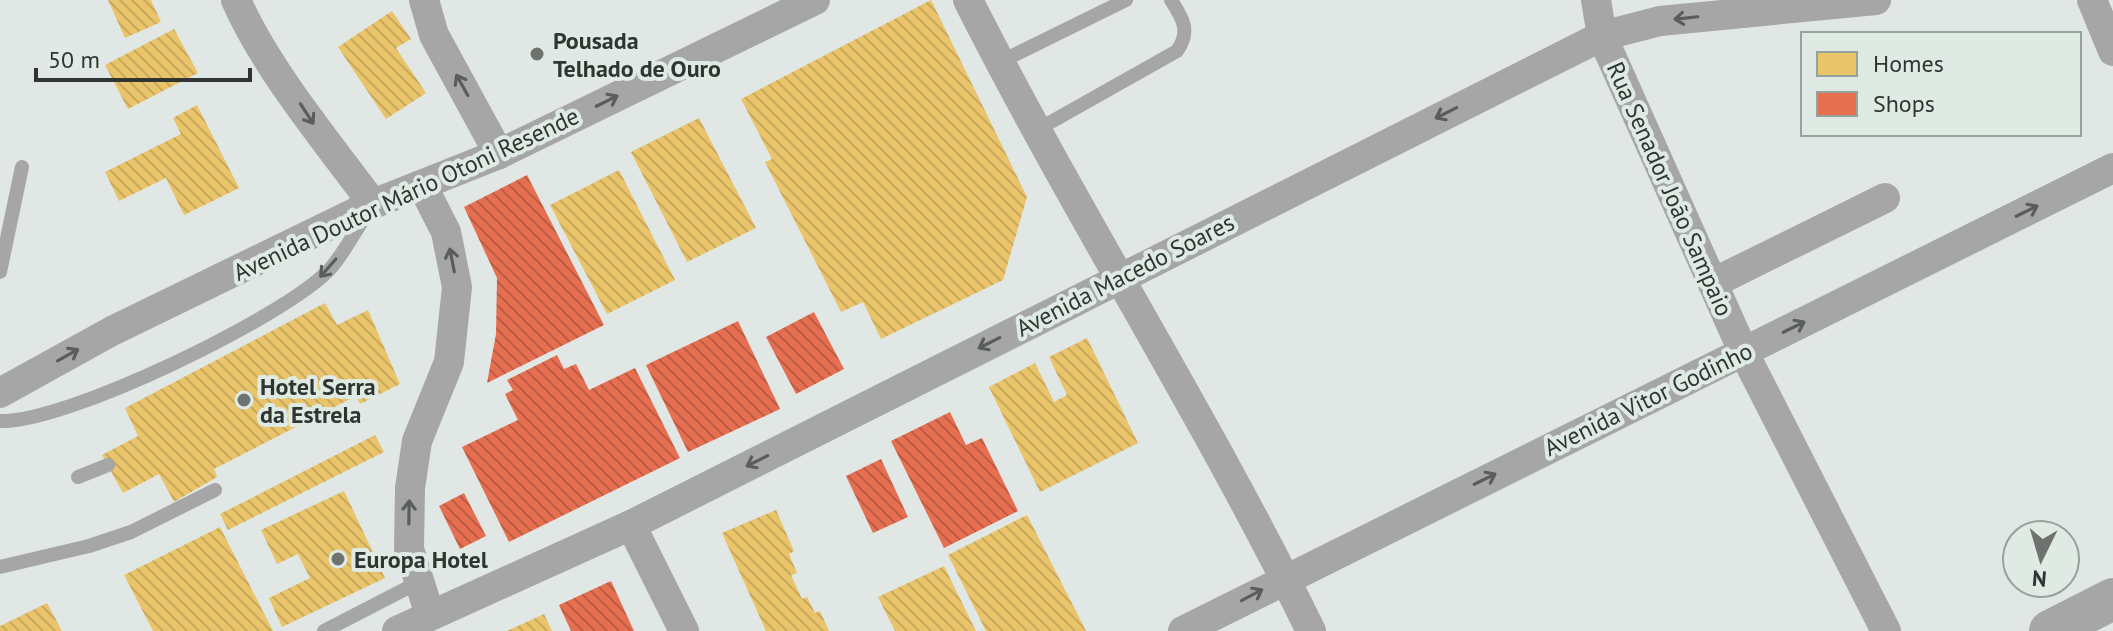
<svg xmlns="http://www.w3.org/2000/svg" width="2113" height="631" viewBox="0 0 2113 631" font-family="'PT Sans',sans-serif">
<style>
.homes{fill:url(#homes-back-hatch)}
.shops{fill:url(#shops-back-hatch)}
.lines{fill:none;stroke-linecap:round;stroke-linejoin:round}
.lane{stroke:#a6a6a7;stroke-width:14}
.street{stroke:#a6a6a7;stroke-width:30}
.secondary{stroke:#a5a6a5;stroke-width:42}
.oneway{stroke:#595d5b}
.poi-dot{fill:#6e7370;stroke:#deeae3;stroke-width:3}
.labels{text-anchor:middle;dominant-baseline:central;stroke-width:8;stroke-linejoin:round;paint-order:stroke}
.poi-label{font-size:24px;font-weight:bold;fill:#303532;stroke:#deeae3;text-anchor:start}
.street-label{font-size:24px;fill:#303532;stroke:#deeae3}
</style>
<defs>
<pattern id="homes-back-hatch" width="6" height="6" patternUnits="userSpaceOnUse" patternTransform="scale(2)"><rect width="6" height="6" fill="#e9c46a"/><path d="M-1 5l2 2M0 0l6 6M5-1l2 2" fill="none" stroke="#c8a95c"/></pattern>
<pattern id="shops-back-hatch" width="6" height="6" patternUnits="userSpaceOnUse" patternTransform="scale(2)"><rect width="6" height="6" fill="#e76f51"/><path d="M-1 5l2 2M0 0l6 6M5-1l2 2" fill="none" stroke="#bc5c44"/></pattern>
</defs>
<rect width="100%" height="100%" fill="#e1e7e4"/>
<g class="homes">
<polygon points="108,0 151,0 161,22 125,38"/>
<polygon points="931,0 1027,197 1003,280 881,339 863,302 841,312 765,162 772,159 741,99"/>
<polygon points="392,11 411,39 396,48 426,93 386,119 338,47"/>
<polygon points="174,29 198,73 128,109 105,65"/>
<polygon points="197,105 239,188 184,215 166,178 119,201 105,172 181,134 173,118"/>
<polygon points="699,118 756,228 687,262 631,152"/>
<polygon points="619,170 675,280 607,314 550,205"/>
<polygon points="325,303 337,325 368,310 400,384 360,404 356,396 214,469 217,477 174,502 159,474 123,493 102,455 138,436 125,408"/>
<polygon points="1087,338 1138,443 1040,492 989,387 1035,363 1054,402 1067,395 1049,357"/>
<polygon points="375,435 384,452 228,530 220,514"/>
<polygon points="344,491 385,578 282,627 269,598 310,578 298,554 277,564 261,530"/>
<polygon points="776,510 794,551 789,554 797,573 791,575 802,599 807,597 815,613 820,611 829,631 766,631 722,533"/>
<polygon points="1027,515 1086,631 986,631 948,555"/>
<polygon points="220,527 273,631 153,631 124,575"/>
<polygon points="944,566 976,631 895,631 878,597"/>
<polygon points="47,603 62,631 0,631 0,626"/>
<polygon points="544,614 552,631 507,631"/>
</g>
<g class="shops">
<polygon points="527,175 604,325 487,383 496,334 497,278 464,207"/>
<polygon points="814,312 844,369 796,394 766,337"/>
<polygon points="738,321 780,409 688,452 646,365"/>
<polygon points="557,355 564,369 576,364 589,390 635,368 680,458 509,542 462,447 518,420 505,394 513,390 507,380"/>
<polygon points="950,412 966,445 982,438 1018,511 944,548 891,441"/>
<polygon points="881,459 908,517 873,533 846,476"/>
<polygon points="464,493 486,536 460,549 439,506"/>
<polygon points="611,581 634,631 571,631 559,605"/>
</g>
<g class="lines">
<g class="lane">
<polyline points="1000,62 1126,0"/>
<path d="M1035,131L1177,51C1191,31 1183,19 1171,0"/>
<polyline points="0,272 22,167"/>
<path d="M0,421C64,424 283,318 329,270C343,255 354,233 366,215"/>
<polyline points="78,477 108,465"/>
<polyline points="0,567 89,546 131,532 215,490"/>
<polyline points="324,631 417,583"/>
</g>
<g class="street">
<path d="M236,0C266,69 328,143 373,204"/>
<polyline points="424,0 434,35 499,154"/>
<path d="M968,0C1076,214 1206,416 1311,631"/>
<polyline points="1596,0 1602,36 1743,351 1886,631"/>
<polyline points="2092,0 2113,51"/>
<polyline points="422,185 446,232 457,287 449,362 417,441 410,488 409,549 430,615"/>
<polyline points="1713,283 1885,198"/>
<polyline points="0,393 112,331 373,204 499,154 815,0"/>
<polyline points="631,525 684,631"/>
<polyline points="397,631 631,525 1602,36 1660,21 1876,0"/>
<polyline points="1183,631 2113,168"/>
</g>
<polyline class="secondary" points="2050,631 2113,599"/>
</g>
<defs><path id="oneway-shaft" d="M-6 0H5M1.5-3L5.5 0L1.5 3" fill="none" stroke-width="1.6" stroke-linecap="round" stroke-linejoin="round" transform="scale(2)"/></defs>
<g class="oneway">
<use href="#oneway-shaft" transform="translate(1686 18) rotate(174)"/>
<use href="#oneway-shaft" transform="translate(462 85) rotate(-119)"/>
<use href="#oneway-shaft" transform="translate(607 101) rotate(-26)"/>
<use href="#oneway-shaft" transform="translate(1446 113) rotate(153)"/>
<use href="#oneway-shaft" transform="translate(307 114) rotate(57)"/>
<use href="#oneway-shaft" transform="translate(2027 211) rotate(-26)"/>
<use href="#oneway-shaft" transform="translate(452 260) rotate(-101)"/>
<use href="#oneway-shaft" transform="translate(328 268) rotate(131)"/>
<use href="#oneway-shaft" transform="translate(1794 327) rotate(-26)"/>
<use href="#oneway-shaft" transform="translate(989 343) rotate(153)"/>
<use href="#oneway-shaft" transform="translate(68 355) rotate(-29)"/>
<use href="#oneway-shaft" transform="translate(757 461) rotate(153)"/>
<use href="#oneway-shaft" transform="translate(1485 479) rotate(-26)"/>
<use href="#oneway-shaft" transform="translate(409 512) rotate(-89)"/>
<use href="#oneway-shaft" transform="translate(1252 595) rotate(-28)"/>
</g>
<g class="poi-dot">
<circle cx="537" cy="54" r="8"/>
<circle cx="244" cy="400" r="8"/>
<circle cx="338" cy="559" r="8"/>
</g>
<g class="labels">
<g class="poi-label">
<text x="553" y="40">Pousada<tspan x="553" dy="28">Telhado de Ouro</tspan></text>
<text x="260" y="386">Hotel Serra<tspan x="260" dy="28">da Estrela</tspan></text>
<text x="354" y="559">Europa Hotel</text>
</g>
<g class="street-label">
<text transform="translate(1670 189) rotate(66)">Rua Senador João Sampaio</text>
<text transform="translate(406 194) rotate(-25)">Avenida Doutor Mário Otoni Resende</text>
<text transform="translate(1125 275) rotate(-27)">Avenida Macedo Soares</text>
<text transform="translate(1648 399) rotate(-26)">Avenida Vitor Godinho</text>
</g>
</g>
<rect x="1801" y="32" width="280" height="104" fill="#deeae3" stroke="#98a29c" stroke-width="2"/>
<rect x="1817" y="52" width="40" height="24" fill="#e9c46a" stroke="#98a29c" stroke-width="2"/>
<text x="1873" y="72" font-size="24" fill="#303532">Homes</text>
<rect x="1817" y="92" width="40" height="24" fill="#e76f51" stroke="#98a29c" stroke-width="2"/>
<text x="1873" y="112" font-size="24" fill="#303532">Shops</text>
<g transform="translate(2041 559) rotate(185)"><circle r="38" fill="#deeae3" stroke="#98a29c" stroke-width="2"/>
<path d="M0-6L14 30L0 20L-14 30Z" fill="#6e7370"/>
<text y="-12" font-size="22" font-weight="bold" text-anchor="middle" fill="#303532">N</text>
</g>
<path d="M36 68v12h214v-12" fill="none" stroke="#303532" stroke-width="4"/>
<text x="48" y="68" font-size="24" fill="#303532" stroke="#deeae3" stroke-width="6" paint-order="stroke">50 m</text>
</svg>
